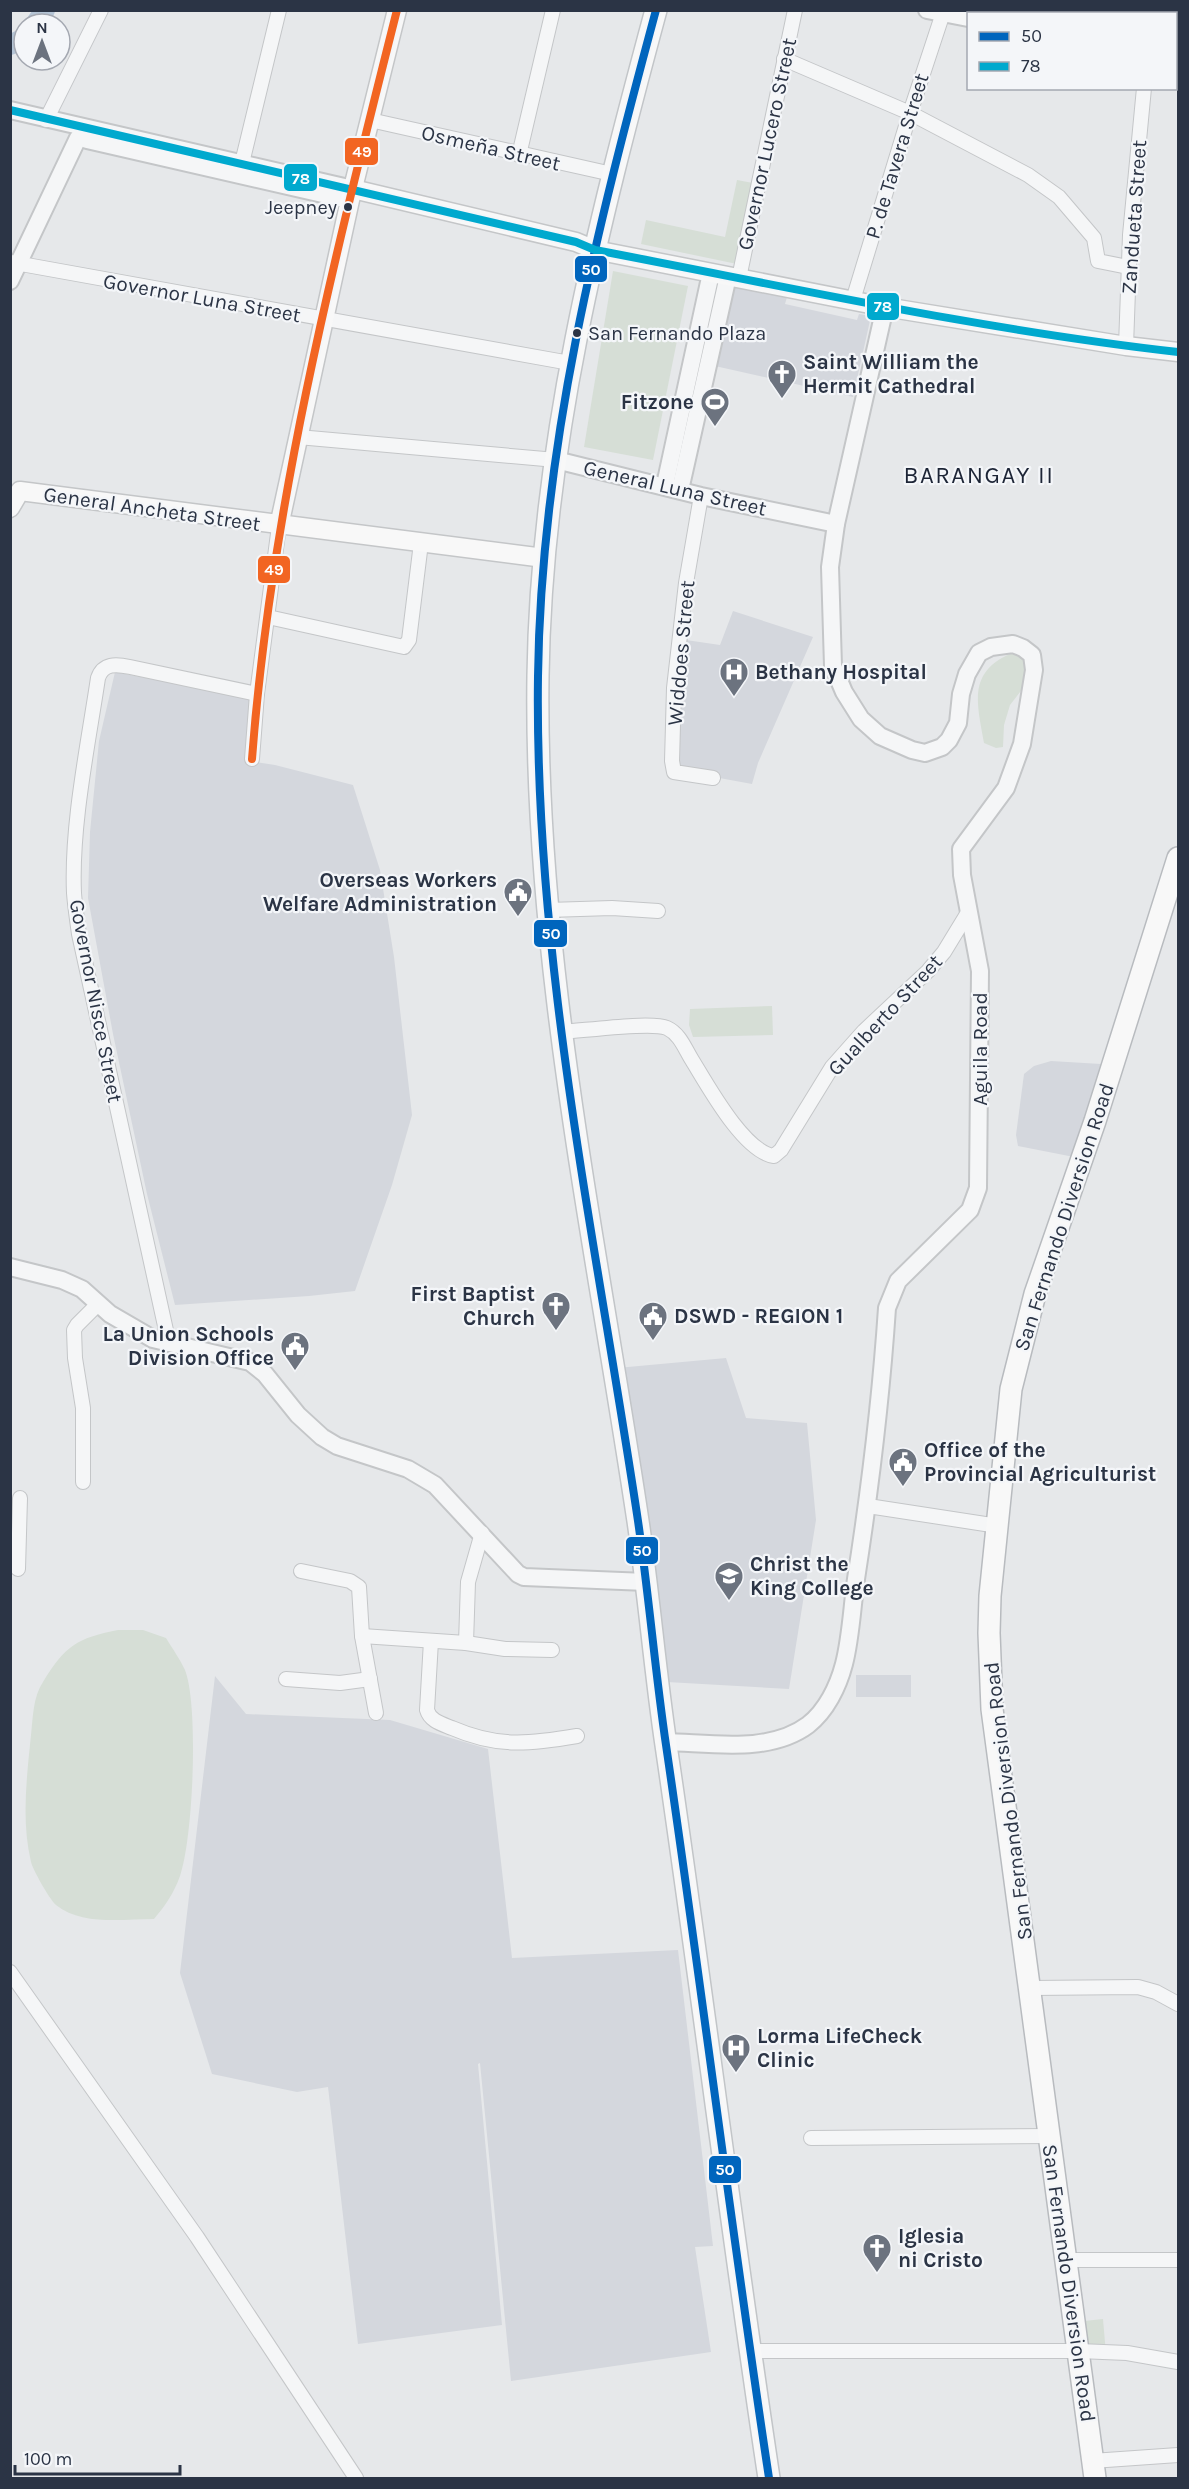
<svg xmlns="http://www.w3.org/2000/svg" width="1189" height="2489" viewBox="0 0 1189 2489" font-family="Karla,sans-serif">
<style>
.built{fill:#d4d7dd}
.green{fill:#d6ded6}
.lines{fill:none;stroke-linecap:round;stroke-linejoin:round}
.river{stroke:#b4c4d5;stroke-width:20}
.minor-casing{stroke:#c4c6c8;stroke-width:16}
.tertiary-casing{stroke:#c4c6c8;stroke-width:20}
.secondary-casing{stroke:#c4c6c8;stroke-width:21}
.primary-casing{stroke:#c2c5c8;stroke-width:24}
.trunk-casing{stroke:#b8bbbf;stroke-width:24}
.minor{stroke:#f5f6f7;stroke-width:14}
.tertiary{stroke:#f5f6f7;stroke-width:16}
.secondary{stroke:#f8f8f8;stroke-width:18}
.primary{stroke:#f8f8f8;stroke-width:21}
.trunk{stroke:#f8f8f8;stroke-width:21}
.bus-1-casing{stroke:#f4f6f9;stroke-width:12}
.bus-2-casing{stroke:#f4f6f9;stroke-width:12}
.bus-3-casing{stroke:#f4f6f9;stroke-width:12}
.bus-1{stroke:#0065bd;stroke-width:8}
.bus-2{stroke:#00a9ce;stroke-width:8}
.bus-3{stroke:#f26522;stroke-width:8}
.bus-dot{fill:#2b3445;stroke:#f4f6f9;stroke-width:2}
.labels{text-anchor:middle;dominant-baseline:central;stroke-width:4.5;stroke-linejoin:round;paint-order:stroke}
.bus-label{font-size:20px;fill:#2b3445;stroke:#f4f6f9;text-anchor:end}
.street-label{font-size:21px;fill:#2b3445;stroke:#f4f6f9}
.poi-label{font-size:21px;font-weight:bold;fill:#2b3445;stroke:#f4f6f9;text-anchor:start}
.quarter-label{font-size:24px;letter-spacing:1.5px;fill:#1d2536;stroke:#f4f6f9}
.line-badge{stroke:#f4f6f9;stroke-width:2}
.badge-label{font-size:16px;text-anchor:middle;font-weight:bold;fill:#fff}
</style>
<rect width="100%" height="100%" fill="#e6e8ea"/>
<g class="built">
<polygon points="734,285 787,297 785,304 857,320 859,314 871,316 853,397 715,366"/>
<polygon points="733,611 813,637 758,763 752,784 676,770 686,640 720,645"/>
<polygon points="115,672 255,699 249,761 275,765 353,785 380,870 394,957 412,1115 392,1185 355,1291 309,1296 175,1305 147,1194 113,1034 88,898 90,832 99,741"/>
<polygon points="1051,1061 1101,1064 1074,1157 1018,1146 1016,1135 1024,1074 1034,1066"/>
<polygon points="726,1358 746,1418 807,1423 816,1520 789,1689 667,1682 617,1368"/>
<rect x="856" y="1675" width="55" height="22"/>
<polygon points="215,1676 246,1714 390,1720 488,1749 512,1958 678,1950 713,2246 695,2247 711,2352 511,2381 480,2063 478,2064 502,2325 358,2344 328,2087 297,2092 212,2074 180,1973"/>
</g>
<g class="green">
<polygon points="737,180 753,183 737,264 641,244 646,220 725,237"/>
<polygon points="613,271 688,286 653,460 584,447"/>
<path d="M1012,653H1021L1027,658V683L1010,705L1004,725L1003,747L996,748L984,743C977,703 967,672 1012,653Z"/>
<polygon points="772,1006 773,1035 693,1037 689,1025 690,1009"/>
<path d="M118,1630H143L166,1638C172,1648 180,1659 185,1670C199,1706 193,1839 180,1876C174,1893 165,1906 154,1919C123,1919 82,1926 56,1905C50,1900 33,1870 31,1862C21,1820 27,1776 31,1735C33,1717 33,1697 43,1682C65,1646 77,1638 118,1630Z"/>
<polygon points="1103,2319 1106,2354 1087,2356 1084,2321"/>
</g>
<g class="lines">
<g class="river">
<polyline points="35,24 45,10"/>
<polyline points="10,45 24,38"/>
</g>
<g class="minor-casing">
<g id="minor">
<polyline points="1156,14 1157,10"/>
<polyline points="784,59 910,113 1028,175 1059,197 1094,238 1098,261 1128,267"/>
<polyline points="46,120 101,10"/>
<polyline points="370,120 612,174"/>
<polyline points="519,155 553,10"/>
<polyline points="242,163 279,10"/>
<polyline points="10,262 570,363"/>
<polyline points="739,278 795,10"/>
<polyline points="853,300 910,113 943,13"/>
<polyline points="1126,346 1130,235 1144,88"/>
<polyline points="298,437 556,460"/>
<polyline points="701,496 686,583 674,688 672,761 674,772 713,778"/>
<polyline points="268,617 404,647 409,640 421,543"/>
<polyline points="252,759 257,694 279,526"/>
<polyline points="548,910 612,908 658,911"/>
<path d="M561,1032C582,1031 651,1021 667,1028C680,1034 685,1049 692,1060C708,1086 744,1152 774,1156L781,1150L832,1067L864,1031L928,971L944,952L969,911"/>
<path d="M169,1344L79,934C77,920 75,906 74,893C71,826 88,745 98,678C103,663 116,664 130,667L257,694"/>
<polyline points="83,1482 83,1408 75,1358 74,1330 77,1325 98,1304"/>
<polyline points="868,1506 998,1526"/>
<polyline points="18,1569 20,1498"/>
<polyline points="301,1571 350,1581 359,1587 362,1636 376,1713"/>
<polyline points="362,1636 466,1643 505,1649 552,1650"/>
<path d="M431,1641L427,1710C430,1721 442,1724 452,1728C498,1748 530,1744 577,1736"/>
<polyline points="466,1643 468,1582 482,1533"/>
<polyline points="286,1679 340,1683 370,1679"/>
<polyline points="10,1972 197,2237 356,2478"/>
<polyline points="1031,1988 1138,1987 1156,1992 1178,2004"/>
<polyline points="811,2138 1050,2136"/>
<polyline points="1067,2260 1178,2260"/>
<polyline points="750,2351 1079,2351 1127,2353 1178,2362"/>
<polyline points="1092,2461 1178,2455"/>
</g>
</g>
<g class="tertiary-casing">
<g id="tertiary">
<polyline points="927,10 968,18"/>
<polyline points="1176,52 1178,52"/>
<polyline points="10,110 353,189"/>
<polyline points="87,140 340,198"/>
<polyline points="10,281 78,138"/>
<polyline points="556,460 701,496 836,524"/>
<polyline points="665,485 711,273"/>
<polyline points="680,490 728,276"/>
<polyline points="10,1267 62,1280 82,1289 110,1314 153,1339 250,1362 265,1374 298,1415 322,1437 337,1446 408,1469 435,1485 518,1574 524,1577 646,1582"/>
<path d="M666,1742C711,1743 769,1754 808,1725C826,1711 838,1687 844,1664C851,1637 852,1607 856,1579C870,1489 881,1398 887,1308L898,1281L970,1210L978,1188L980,971L962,875L961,849L1006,788L1022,744L1034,670L1032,655L1023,648L1013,644L991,647L979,653L967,674L961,694L958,723L949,740L942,747L925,753L912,750L880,736L861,719L844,692L833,666L830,567L836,524L885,307"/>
</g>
</g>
<g class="secondary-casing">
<g id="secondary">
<polyline points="353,189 576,242 595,250 885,307 1126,346 1178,352"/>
<polyline points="10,508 20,491 544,558"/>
<polyline points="279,526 350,200 397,10"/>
</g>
</g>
<g class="primary-casing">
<path id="primary" d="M656,10C597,229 541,447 538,676C534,961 596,1240 638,1521C649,1596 655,1671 666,1745C702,1990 732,2234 769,2478"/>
</g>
<g class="trunk-casing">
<polyline id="trunk" points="1095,2478 992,1709 989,1633 990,1596 1011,1389 1035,1294 1095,1121 1178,858"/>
</g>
<use href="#minor" class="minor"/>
<use href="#tertiary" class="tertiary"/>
<use href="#secondary" class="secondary"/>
<use href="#primary" class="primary"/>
<use href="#trunk" class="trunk"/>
<g class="bus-1-casing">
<path id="bus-1" d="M656,10C597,229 541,447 538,676C534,961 596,1240 638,1521C649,1596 655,1671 666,1745C702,1990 732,2234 769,2478"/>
</g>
<g class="bus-2-casing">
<path id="bus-2" d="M10,110L576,242L595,250C789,287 982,330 1178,352"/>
</g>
<g class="bus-3-casing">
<path id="bus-3" d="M252,759C271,505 335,256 397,10"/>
</g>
<use href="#bus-1" class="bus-1"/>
<use href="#bus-2" class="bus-2"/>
<use href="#bus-3" class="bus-3"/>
</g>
<defs>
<g id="church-pin" transform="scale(1.5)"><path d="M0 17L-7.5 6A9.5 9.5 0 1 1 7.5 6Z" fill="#6c737f" stroke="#f4f6f9"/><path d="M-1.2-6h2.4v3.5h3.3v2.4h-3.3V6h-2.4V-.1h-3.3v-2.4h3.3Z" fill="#fff"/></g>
<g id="stadium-pin" transform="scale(1.5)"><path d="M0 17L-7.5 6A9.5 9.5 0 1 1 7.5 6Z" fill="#6c737f" stroke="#f4f6f9"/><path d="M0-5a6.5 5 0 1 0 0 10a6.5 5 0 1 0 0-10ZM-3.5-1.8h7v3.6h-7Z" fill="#fff"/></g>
<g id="hospital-pin" transform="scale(1.5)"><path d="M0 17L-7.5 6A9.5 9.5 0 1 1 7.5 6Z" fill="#6c737f" stroke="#f4f6f9"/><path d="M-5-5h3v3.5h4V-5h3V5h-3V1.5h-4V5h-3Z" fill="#fff"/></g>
<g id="civic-pin" transform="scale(1.5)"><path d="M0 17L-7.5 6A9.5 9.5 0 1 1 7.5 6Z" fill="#6c737f" stroke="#f4f6f9"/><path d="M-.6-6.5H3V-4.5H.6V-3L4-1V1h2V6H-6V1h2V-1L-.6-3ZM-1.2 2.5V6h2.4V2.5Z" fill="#fff"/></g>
<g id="university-pin" transform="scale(1.5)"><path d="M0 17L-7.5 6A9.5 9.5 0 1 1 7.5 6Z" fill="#6c737f" stroke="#f4f6f9"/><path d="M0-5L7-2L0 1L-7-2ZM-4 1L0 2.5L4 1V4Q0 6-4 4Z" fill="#fff"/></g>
</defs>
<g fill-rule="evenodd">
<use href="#church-pin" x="782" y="374"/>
<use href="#stadium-pin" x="715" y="402"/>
<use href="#hospital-pin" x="734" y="672"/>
<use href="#civic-pin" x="518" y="892"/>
<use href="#church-pin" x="556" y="1306"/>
<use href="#civic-pin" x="653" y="1316"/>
<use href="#civic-pin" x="295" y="1346"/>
<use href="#civic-pin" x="903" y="1462"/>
<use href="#university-pin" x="729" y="1576"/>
<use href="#hospital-pin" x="736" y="2048"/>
<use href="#church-pin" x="877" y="2248"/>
</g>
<g class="bus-dot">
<circle cx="348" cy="207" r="5"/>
<circle cx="577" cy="333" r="5"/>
</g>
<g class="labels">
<g class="bus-label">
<text x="337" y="207">Jeepney</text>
<text x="588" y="333" text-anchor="start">San Fernando Plaza</text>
</g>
<g class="street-label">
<text transform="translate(767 144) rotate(-78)">Governor Lucero Street</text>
<text transform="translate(491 148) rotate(13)">Osmeña Street</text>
<text transform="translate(897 156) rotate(-73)">P. de Tavera Street</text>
<text transform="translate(1134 217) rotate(-86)">Zandueta Street</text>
<text transform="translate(202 298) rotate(10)">Governor Luna Street</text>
<text transform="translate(675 488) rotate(13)">General Luna Street</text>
<text transform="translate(152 509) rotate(8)">General Ancheta Street</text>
<text transform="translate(681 653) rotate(-85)">Widdoes Street</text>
<text transform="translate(96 1001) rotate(79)">Governor Nisce Street</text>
<text transform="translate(885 1015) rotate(-47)">Gualberto Street</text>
<text transform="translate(980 1049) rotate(-90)">Aguila Road</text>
<text transform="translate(1064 1217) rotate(-72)">San Fernando Diversion Road</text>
<text transform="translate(1008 1801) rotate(-97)">San Fernando Diversion Road</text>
<text transform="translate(1069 2283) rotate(82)">San Fernando Diversion Road</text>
</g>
<g class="poi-label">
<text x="803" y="362">Saint William the<tspan x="803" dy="24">Hermit Cathedral</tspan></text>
<text x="694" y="402" text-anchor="end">Fitzone</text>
<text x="755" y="672">Bethany Hospital</text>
<text x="497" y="880" text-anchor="end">Overseas Workers<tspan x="497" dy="24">Welfare Administration</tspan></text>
<text x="535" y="1294" text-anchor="end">First Baptist<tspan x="535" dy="24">Church</tspan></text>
<text x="674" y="1316">DSWD - REGION 1</text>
<text x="274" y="1334" text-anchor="end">La Union Schools<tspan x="274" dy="24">Division Office</tspan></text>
<text x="924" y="1450">Office of the<tspan x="924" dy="24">Provincial Agriculturist</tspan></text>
<text x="750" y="1564">Christ the<tspan x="750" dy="24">King College</tspan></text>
<text x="757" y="2036">Lorma LifeCheck<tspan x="757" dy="24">Clinic</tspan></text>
<text x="898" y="2236">Iglesia<tspan x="898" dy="24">ni Cristo</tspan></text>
</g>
<g class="quarter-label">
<text x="979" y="475">BARANGAY II</text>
</g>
</g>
<g class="line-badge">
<rect x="344" y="137" width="35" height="29" rx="6" fill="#f26522"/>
<rect x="283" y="163" width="35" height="29" rx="6" fill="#00a9ce"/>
<rect x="574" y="255" width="34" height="28" rx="6" fill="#0065bd"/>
<rect x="866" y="292" width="34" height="29" rx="6" fill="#00a9ce"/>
<rect x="257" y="555" width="34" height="29" rx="6" fill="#f26522"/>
<rect x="533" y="919" width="35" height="29" rx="6" fill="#0065bd"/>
<rect x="625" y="1536" width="34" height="29" rx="6" fill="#0065bd"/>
<rect x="708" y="2155" width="34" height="29" rx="6" fill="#0065bd"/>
</g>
<g class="badge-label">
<text x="362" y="157">49</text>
<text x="301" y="184">78</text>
<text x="591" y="275">50</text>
<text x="883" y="312">78</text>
<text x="274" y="575">49</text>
<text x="551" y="939">50</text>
<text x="642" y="1556">50</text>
<text x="725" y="2175">50</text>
</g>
<rect width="1189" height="2489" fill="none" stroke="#2b3445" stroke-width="24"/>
<rect x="967" y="12" width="210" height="78" fill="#f4f6f9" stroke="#a4a8b1" stroke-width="1.5"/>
<rect x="979" y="32" width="30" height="9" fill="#0065bd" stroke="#a4a8b1" stroke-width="1.5"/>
<text x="1021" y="42" font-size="18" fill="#2b3445">50</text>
<rect x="979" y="62" width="30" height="9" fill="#00a9ce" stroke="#a4a8b1" stroke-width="1.5"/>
<text x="1021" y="72" font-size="18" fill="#2b3445">78</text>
<g transform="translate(42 42)"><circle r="28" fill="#f4f6f9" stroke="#a4a8b1" stroke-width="1.5"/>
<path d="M0-4.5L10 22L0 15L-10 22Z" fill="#6c737f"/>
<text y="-9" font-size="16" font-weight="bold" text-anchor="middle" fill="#2b3445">N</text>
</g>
<path d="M15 2465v9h165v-9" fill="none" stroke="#2b3445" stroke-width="3"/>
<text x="24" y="2465" font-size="18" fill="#2b3445" stroke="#f4f6f9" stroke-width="4.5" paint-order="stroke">100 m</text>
</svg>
